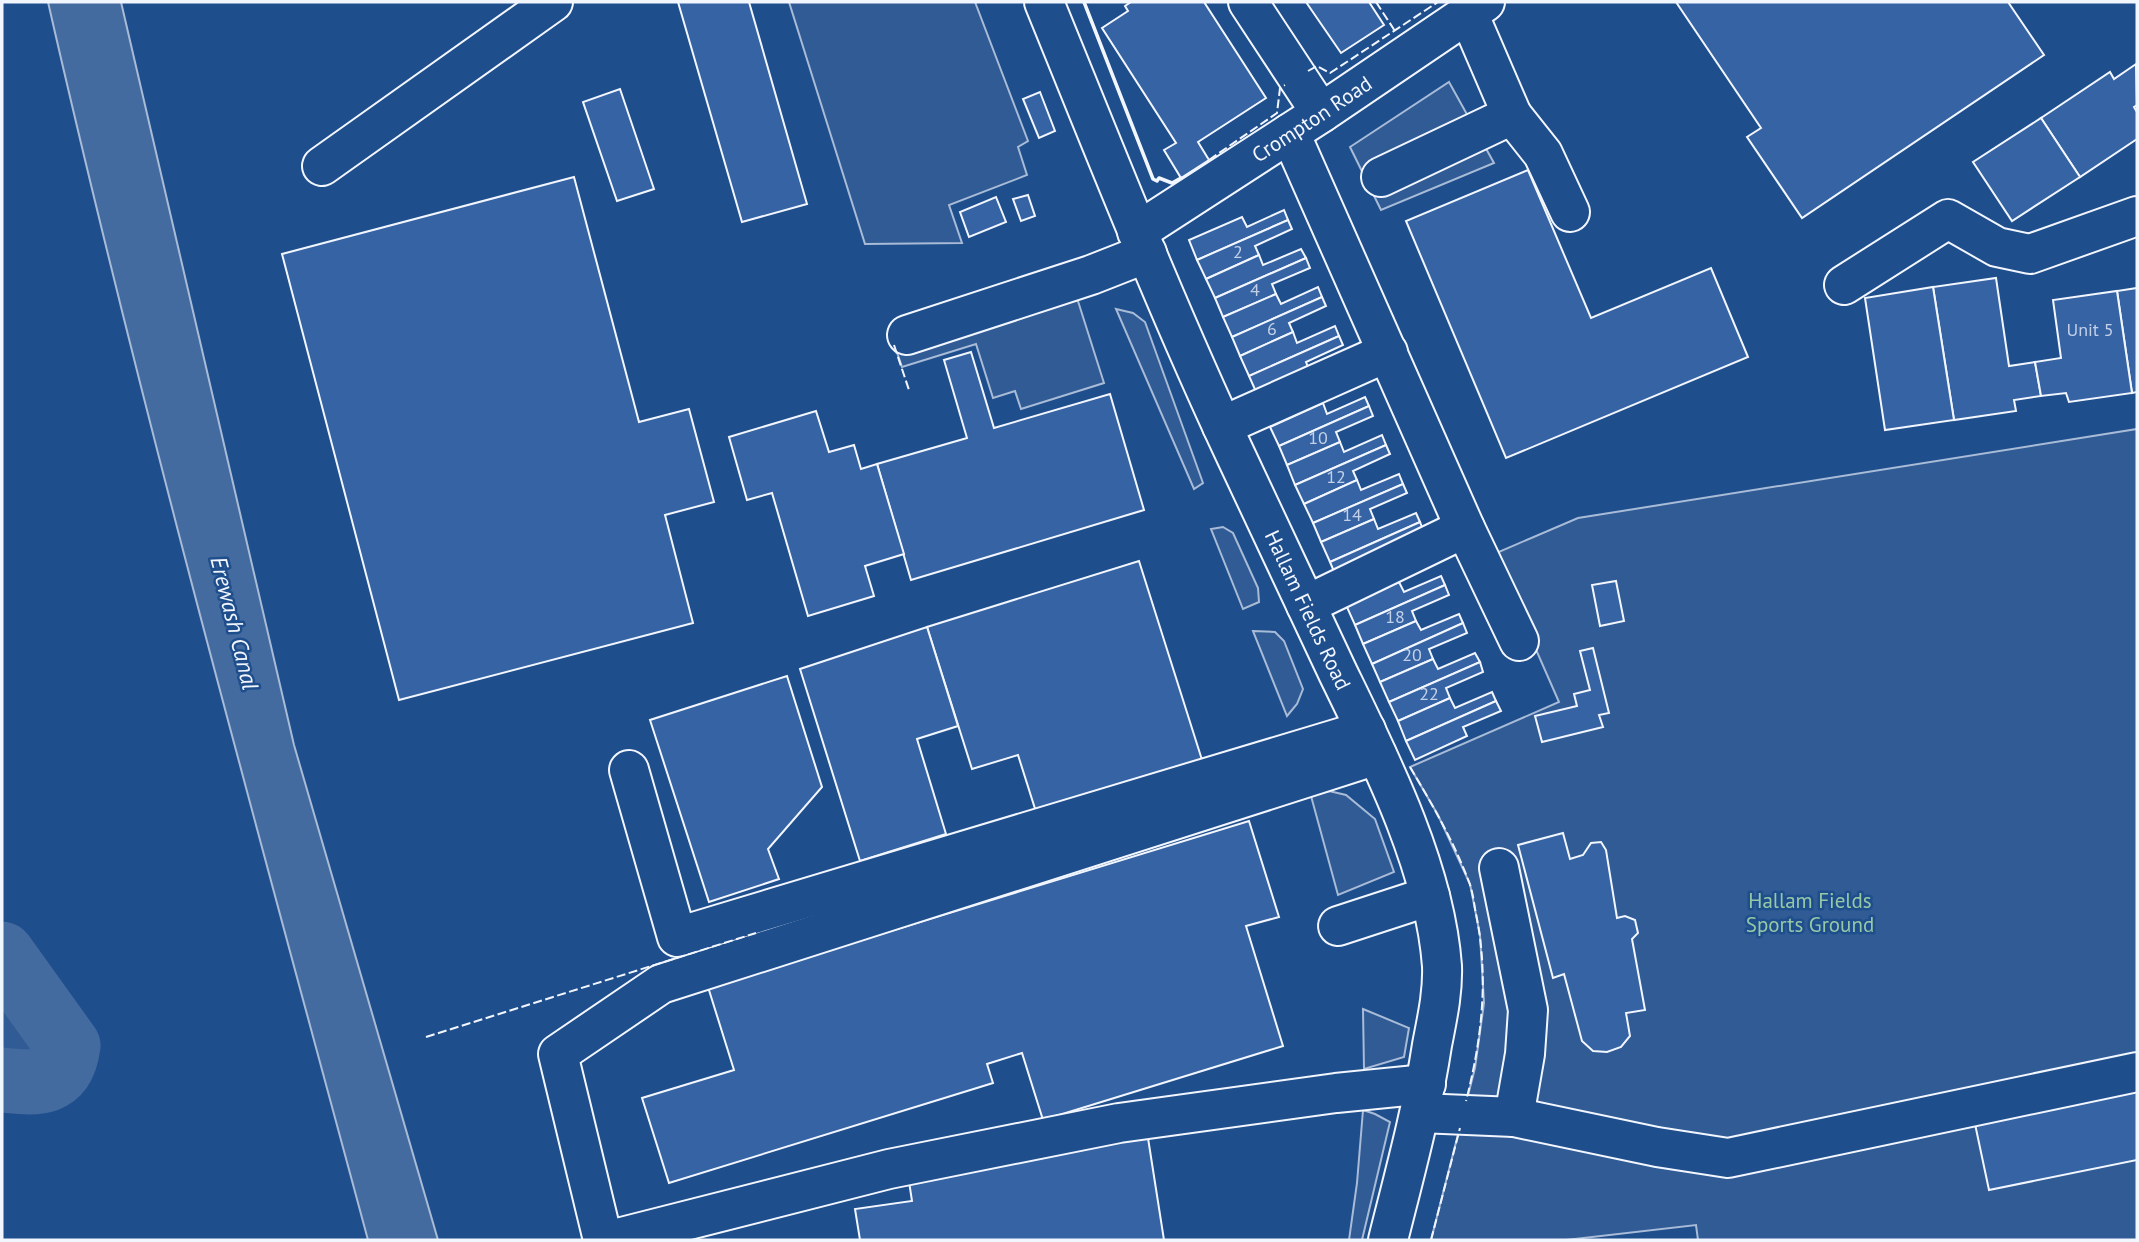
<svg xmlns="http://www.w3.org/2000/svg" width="2139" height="1242" viewBox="0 0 2139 1242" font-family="'PT Sans',sans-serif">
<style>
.built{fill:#305b95;stroke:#a8bbd7;stroke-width:2}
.water{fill:#446ba0;stroke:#a8bbd7;stroke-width:2}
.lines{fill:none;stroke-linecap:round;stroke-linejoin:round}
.river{stroke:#446ba0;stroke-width:65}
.building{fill:#3563a3;stroke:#f2f6ff;stroke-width:2}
.minor-casing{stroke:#f2f6ff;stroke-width:42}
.minor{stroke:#1f4e8c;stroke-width:38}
.fence{stroke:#f2f6ff;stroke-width:2;stroke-dasharray:9 3.5;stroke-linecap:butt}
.wall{stroke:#f2f6ff;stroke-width:3.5}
.labels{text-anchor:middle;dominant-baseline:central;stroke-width:5;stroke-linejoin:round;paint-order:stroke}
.number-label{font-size:18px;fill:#c3d1e8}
.street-label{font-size:21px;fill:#f2f6ff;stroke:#1f4e8c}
.park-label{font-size:21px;fill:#97c8a6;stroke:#1f4e8c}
.water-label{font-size:23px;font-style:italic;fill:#f2f6ff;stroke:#1f4e8c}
</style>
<rect width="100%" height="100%" fill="#1f4e8c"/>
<g class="built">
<polygon points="789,2 975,2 1028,141 1018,147 1027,175 949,205 962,243 865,244"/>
<polygon points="1449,82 1494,163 1381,210 1350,147"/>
<polygon points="1077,298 1104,383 1021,409 1015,391 993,398 976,344 902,367 889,329"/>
<polygon points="1116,309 1133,313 1145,322 1203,483 1194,489"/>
<polygon points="2137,429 2137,1240 1698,1240 1696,1225 1566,1240 1431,1240 1475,1068 1484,1003 1480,935 1470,884 1438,815 1410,767 1559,702 1494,554 1578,518"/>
<polygon points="1223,527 1233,533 1258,588 1259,602 1243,609 1211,529"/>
<polygon points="1253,631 1275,632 1284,641 1303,689 1297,704 1287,716"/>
<polygon points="1329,791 1346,795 1375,819 1394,872 1338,895 1311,796"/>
<polygon points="2,979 35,1022 47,1051 46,1062 28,1070 2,1068"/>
<polygon points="1363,1009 1409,1028 1404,1057 1364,1069"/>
<polygon points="1363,1110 1375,1114 1390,1122 1362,1240 1349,1240 1357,1183"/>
</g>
<path class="water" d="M48,2H121L294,745L438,1240H368C257,828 143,418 48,2Z"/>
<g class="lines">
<path class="river" d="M2,954L68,1046C62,1088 35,1083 2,1080"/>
</g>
<g class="building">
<polygon points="678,2 749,2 807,204 742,222"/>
<polygon points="1131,2 1204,2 1266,98 1198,142 1209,160 1181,178 1164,150 1176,143 1102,28 1128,11 1125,6"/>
<polygon points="1306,2 1369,2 1384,25 1341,53"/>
<polygon points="1676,2 2008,2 2044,55 1802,218 1747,137 1761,128"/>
<polygon points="2136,64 2137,105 2134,107 2137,112 2137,139 2080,177 2041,118 2110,72 2114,79"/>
<polygon points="620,89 654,189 617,201 583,102"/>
<polygon points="1040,92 1055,131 1039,138 1023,99"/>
<polygon points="2041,118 2080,177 2012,221 1973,162"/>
<polygon points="1528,170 1591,318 1711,268 1748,357 1506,458 1406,221"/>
<polygon points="574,177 639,422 689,409 714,502 665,515 693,623 399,700 282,254"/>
<polygon points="1028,195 1035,216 1021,221 1013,199"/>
<polygon points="996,197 1006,222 969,237 960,212"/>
<polygon points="1284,210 1288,220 1197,260 1189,240 1242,217 1247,227"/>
<polygon points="1288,220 1292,229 1255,246 1259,255 1206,279 1197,260"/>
<polygon points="1301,249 1306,258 1215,298 1206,279 1259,255 1263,265"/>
<polygon points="1306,258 1310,268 1272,284 1276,294 1223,317 1215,298"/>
<polygon points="1996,278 2009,366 2035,362 2041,396 2014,400 2016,411 1954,420 1933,287"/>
<polygon points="1318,287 1322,297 1232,337 1223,317 1276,294 1281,304"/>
<polygon points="1933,287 1954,420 1885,430 1865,298"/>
<polygon points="2137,288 2137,392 2132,393 2117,291"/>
<polygon points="2117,291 2132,393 2069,402 2066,393 2041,396 2035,362 2061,358 2053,300"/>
<polygon points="1322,297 1326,306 1289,323 1293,332 1240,356 1232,337"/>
<polygon points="1335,326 1339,336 1249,376 1240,356 1293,332 1297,343"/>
<polygon points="1339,336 1343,345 1306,362 1310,372 1257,394 1249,376"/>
<polygon points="971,352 994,428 1110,394 1144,510 911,580 877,464 967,438 944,360"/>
<polygon points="1365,397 1369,406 1279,446 1270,427 1323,403 1327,414"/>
<polygon points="1369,406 1373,416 1336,432 1340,442 1287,465 1279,446"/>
<polygon points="816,411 829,452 854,445 861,469 877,464 904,554 865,566 874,596 808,616 772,493 747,500 729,437"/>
<polygon points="1382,435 1386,445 1295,485 1287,465 1340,442 1344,452"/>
<polygon points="1386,445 1390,454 1353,471 1357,480 1304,504 1295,485"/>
<polygon points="1399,474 1403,484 1313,523 1304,504 1357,480 1361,490"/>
<polygon points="1403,484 1407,493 1370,509 1374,519 1321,542 1313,523"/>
<polygon points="1416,513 1420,522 1330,562 1321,542 1374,519 1378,529"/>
<polygon points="1420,522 1424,532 1338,581 1330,562"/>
<polygon points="1139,561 1203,763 1037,815 1018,755 972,769 927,627"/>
<polygon points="1441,576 1445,585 1355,625 1346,605 1399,582 1404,592"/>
<polygon points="1616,581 1624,621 1600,626 1592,585"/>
<polygon points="1445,585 1449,595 1412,611 1416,621 1363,644 1355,625"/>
<polygon points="1459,614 1463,623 1372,664 1363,644 1416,621 1421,630"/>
<polygon points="1463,623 1467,633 1429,649 1433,659 1380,682 1372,664"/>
<polygon points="927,627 958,726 917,739 946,834 860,861 800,669"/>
<polygon points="1593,648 1609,713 1599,715 1603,727 1542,742 1535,716 1577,706 1574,694 1590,690 1580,651"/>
<polygon points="1475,653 1480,662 1389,702 1380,682 1433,659 1438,669"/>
<polygon points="1480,662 1483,672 1446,688 1450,698 1398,721 1389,702"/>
<polygon points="787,676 822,787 768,849 779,879 709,902 650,720"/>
<polygon points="1492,692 1496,701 1406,741 1398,721 1450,698 1455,708"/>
<polygon points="1496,701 1501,711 1463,727 1467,736 1415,760 1406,741"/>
<polygon points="1249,821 1279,917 1246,926 1283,1046 1043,1120 1022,1053 987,1064 993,1083 669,1183 642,1098 734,1070 708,987"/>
<polygon points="1563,833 1570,859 1583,855 1591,843 1601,842 1606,850 1617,918 1625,916 1635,920 1638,933 1632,939 1645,1010 1626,1013 1630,1036 1621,1047 1607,1052 1593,1051 1582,1041 1564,974 1553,978 1518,845"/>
<polygon points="2137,1090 2137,1160 1989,1190 1975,1124"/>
<polygon points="1148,1138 1164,1240 860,1240 855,1209 912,1201 908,1175"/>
</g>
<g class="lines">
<g class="minor-casing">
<g id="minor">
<path id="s1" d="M1044,2C1106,154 1166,307 1236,456C1270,528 1304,601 1338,673C1381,761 1435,868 1442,966C1443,993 1437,1019 1432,1045C1422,1111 1404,1176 1388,1240"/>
<polyline points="1248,2 1321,113"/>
<polyline points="1512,115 1543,154 1570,212"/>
<polyline points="1290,133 1465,528 1519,641"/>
<polyline points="322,166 553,2"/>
<polyline points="1381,177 1512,115 1468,13"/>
<path id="s2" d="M1137,232L1321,113L1485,2"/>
<polyline points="1844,285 1948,219 1997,247 2030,254 2137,216"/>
<polyline points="907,335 1091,275 1147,253"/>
<polyline points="1222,426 1388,352"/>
<polyline points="1306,605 1465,528"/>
<polyline points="629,770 677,937 1366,730"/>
<polyline points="1499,868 1528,1010 1525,1054 1514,1117"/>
<polyline points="1338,926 1430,896"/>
<polyline points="1420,1113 1514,1117 1657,1147 1728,1158 2137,1072"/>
<polyline points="603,1240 558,1054 661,984 1377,755"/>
<polyline points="610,1240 889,1169 1119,1123 1336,1093 1426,1084"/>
</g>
</g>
<use href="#minor" class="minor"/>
<g class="fence">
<polyline points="1376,2 1395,31"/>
<polyline points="1308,71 1317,66 1330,73 1438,2"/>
<polyline points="1209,160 1277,113 1280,88 1285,85"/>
<polyline points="894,345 909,390"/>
<path d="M1410,767C1432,804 1454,842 1469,882C1473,892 1474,904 1476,914C1489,977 1482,1039 1466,1101"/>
<polyline points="426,1037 756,933"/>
<polyline points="1431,1240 1460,1128"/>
</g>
<polyline class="wall" points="1084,2 1153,179 1157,181 1159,178 1172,183 1181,178"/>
</g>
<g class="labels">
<g class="number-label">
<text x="1238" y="251">2</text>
<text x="1255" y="289">4</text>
<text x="1272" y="328">6</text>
<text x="2090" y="329">Unit 5</text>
<text x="1318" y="437">10</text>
<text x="1336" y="476">12</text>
<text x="1352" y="514">14</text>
<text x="1395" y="616">18</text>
<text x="1412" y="654">20</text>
<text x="1429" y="693">22</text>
</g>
<g class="street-label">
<text stroke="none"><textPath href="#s2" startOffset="208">Crompton Road</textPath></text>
<text stroke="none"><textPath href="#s1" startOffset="663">Hallam Fields Road</textPath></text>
</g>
<g class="park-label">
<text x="1810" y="900">Hallam Fields<tspan x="1810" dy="24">Sports Ground</tspan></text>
</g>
<g class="water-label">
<text transform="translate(235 623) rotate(76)">Erewash Canal</text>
</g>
</g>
<rect width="2139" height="1242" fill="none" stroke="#f2f6ff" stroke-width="7"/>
</svg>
